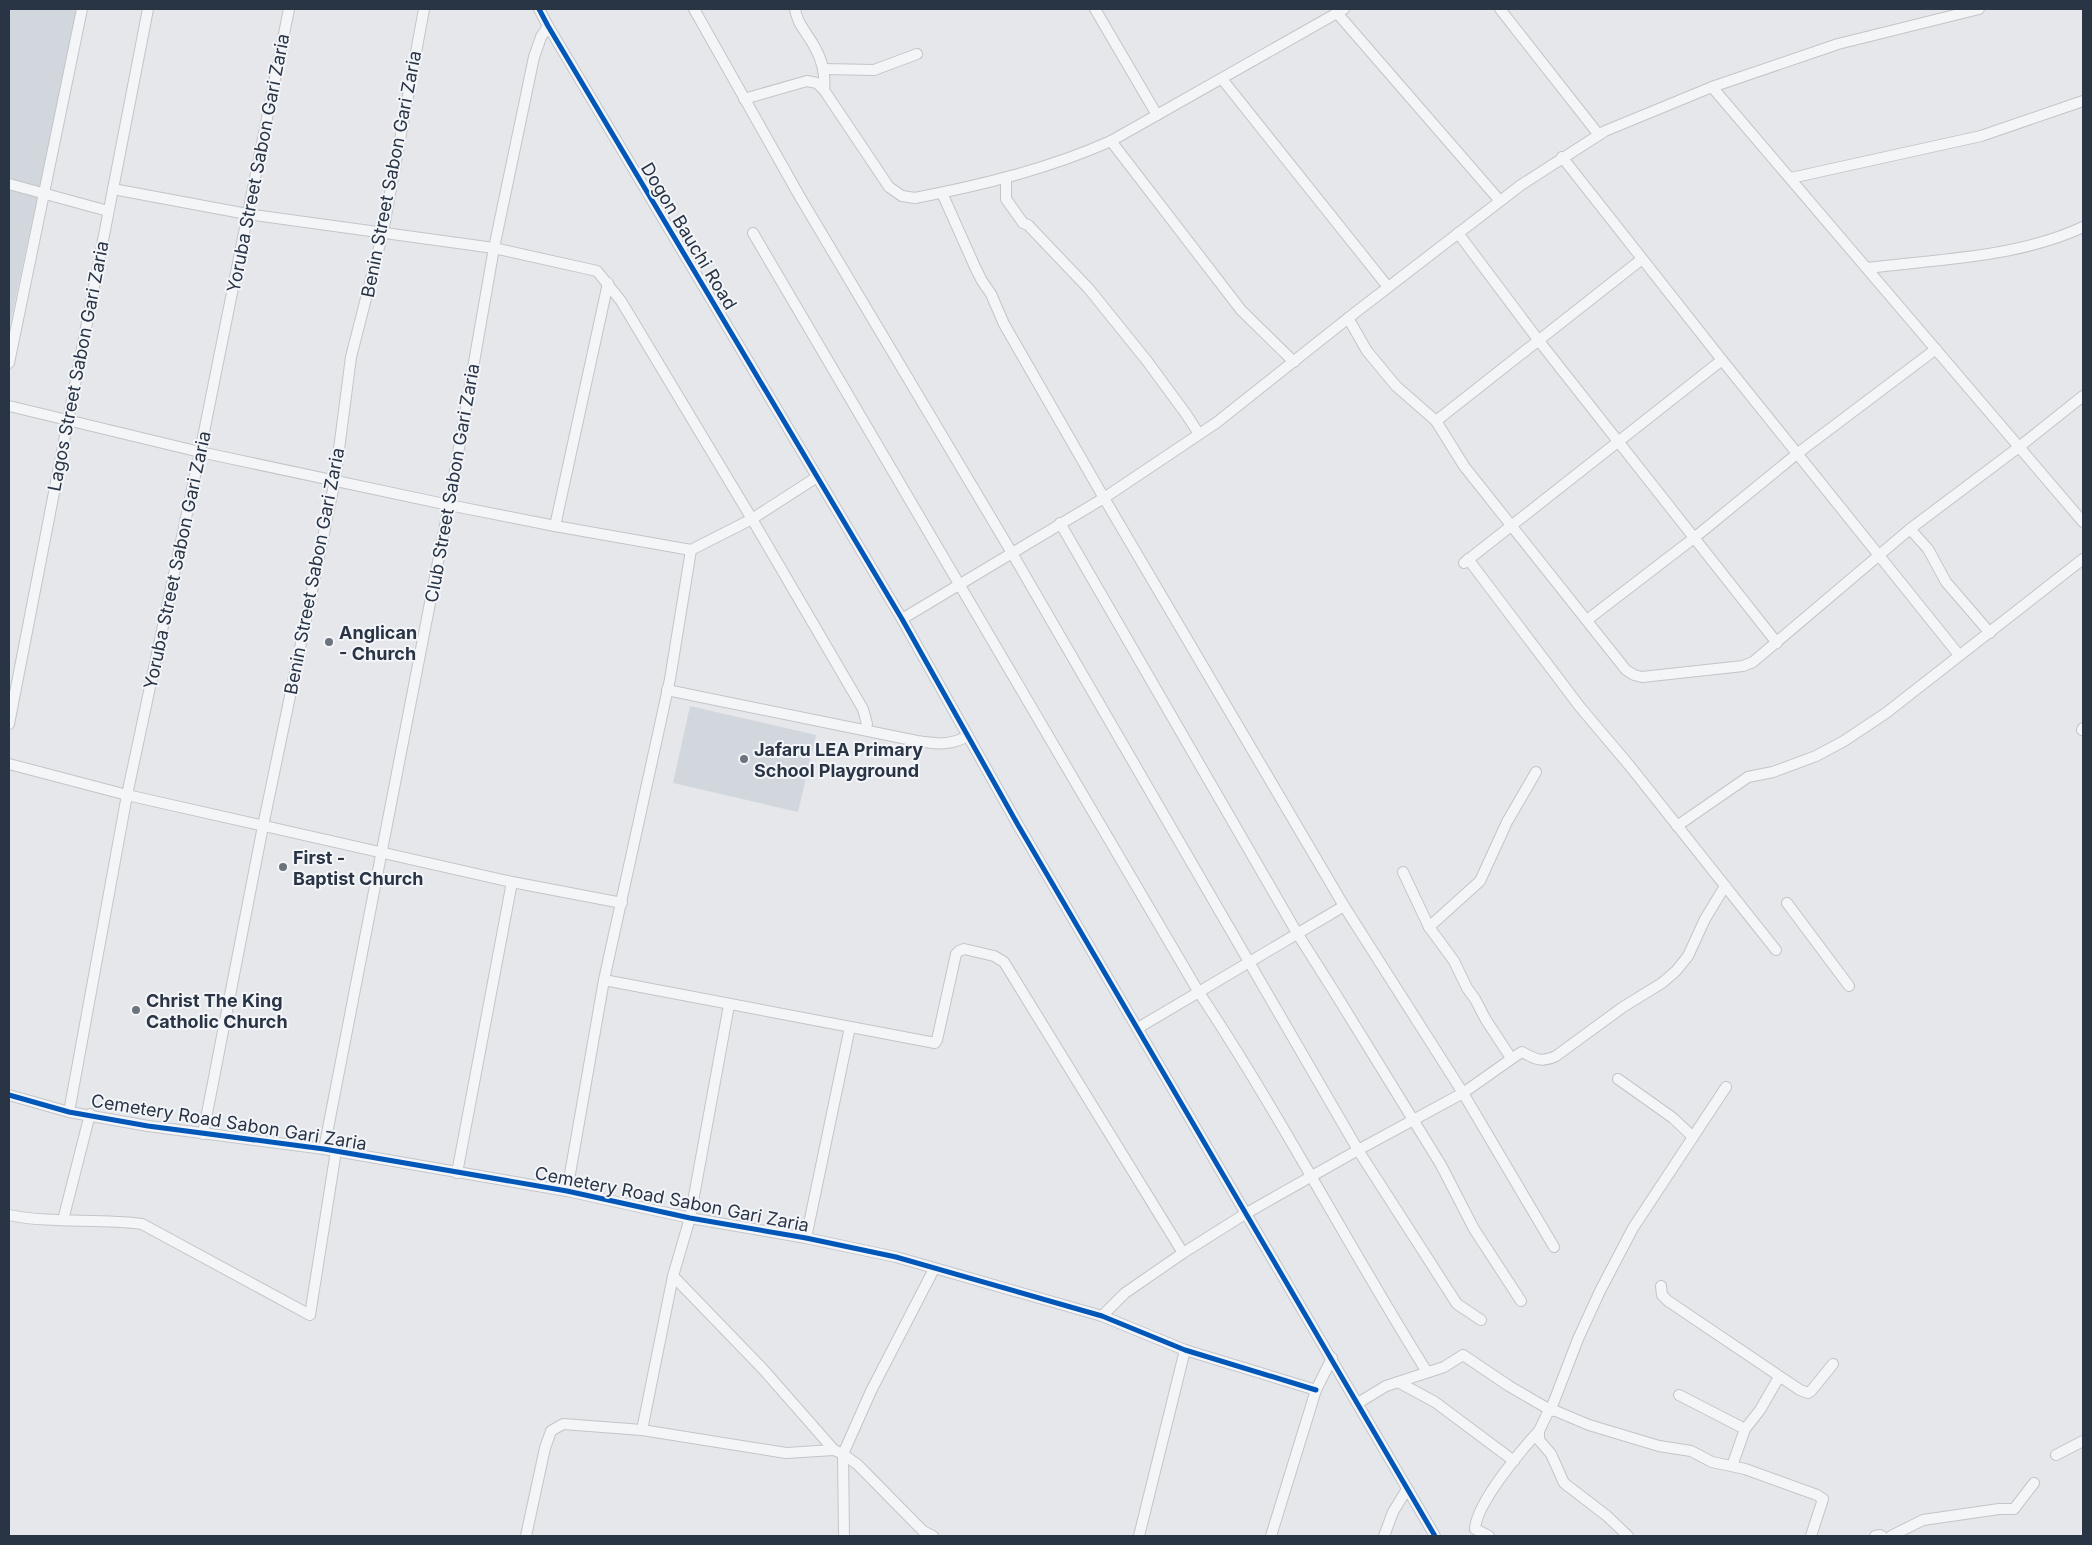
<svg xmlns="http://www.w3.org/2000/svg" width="2092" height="1545" viewBox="0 0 2092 1545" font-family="Inter,sans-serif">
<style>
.built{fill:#d2d7dd}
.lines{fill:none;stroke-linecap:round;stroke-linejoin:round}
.minor-casing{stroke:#c3c5c8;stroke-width:12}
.minor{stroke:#f4f5f7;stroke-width:10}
.cycleway-casing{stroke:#f3f5f9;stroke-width:8}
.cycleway{stroke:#0057b8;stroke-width:5}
.poi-dot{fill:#6b737f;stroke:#f3f5f9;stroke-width:2}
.labels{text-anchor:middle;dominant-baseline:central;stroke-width:4;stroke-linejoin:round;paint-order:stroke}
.street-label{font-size:18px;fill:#293445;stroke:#f3f5f9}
.poi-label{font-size:18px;font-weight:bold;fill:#293445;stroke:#f3f5f9;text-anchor:start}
</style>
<rect width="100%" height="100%" fill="#e5e7ea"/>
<g class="built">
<polygon points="9,9 78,9 9,329"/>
<polygon points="690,706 816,735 798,812 673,783"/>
</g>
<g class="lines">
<g class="minor-casing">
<g id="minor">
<polyline points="539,9 548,26 902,619 1018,825 1435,1536"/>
<polyline points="694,9 800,197 1012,553 1358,1150 1457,1304 1481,1320"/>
<path d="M795,9C797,23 806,32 813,44C822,59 826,73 824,90"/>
<polyline points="1095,9 1157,115"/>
<polyline points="1500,9 1599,135"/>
<polyline points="1337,13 1500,201"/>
<polyline points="824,69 874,70 917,54"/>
<polyline points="1222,79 1388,287"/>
<polyline points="1712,87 2083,522"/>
<path d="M744,99L807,81L817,83L824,90L889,187L902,196L915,198C982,185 1048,169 1111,141L1344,9"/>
<polyline points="1111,141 1241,310 1294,362"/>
<polyline points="1562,157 1722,360 1959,655"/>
<polyline points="1791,178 1981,136 2083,101"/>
<polyline points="1006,179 1006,199 1023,223 1028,225 1089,289 1147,361 1186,414 1199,434"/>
<polyline points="9,184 108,211"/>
<polyline points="113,189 247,214 494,248 597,271 621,301 752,519 863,709 867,724 864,730"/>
<polyline points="942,193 975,267 982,281 991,294 1004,324 1104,498 1344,906 1463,1093 1554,1247"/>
<path d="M753,233L1198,991C1280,1114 1348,1246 1427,1372"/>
<polyline points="1458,233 1539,341 1777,643"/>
<path d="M1867,268C1939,259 2016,258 2083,227"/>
<polyline points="1348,318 1367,351 1396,386 1436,421 1464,466 1626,670 1634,675 1642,677 1743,666 1753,662 1910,529 2019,447 2083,396"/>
<polyline points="9,363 82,9"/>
<polyline points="9,406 200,452 449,505 555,526 691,550 752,519 817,477"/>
<polyline points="1436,421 1642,259"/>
<polyline points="1060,523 1297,933 1335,993 1441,1165 1474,1229 1521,1301"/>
<polyline points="555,526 608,283"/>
<polyline points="1910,529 1928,549 1946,582 1990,633"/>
<polyline points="1468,559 1580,707 1629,765 1776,950"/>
<polyline points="1464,563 1722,360"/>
<polyline points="902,619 1104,498 1216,423 1356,312 1521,185 1605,131 1712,87 1838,44 1979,9"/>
<polyline points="1587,620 1694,538 1798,453 1936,349"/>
<path d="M667,690L917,741C938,744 949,746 968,736"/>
<polyline points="9,724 148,9"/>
<polyline points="2082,730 2083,728"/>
<polyline points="9,764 127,795 512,882 622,903"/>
<polyline points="1677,826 1748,777 1773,772 1816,756 1844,741 1886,713 2083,559"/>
<polyline points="1403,872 1429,927"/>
<polyline points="1787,903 1849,986"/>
<polyline points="604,980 935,1043 937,1040 956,954 959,951 964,949 994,956 1004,962 1183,1253"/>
<polyline points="1138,1028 1344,906"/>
<polyline points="1511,1058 1486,1020 1475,999 1467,988 1454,961 1429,927 1480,881 1507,822 1536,772"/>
<polyline points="1618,1079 1673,1118 1693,1137"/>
<polyline points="9,1095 69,1112 148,1126 324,1149 567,1191 690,1218 806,1238 896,1257 1102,1316 1185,1350 1316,1390"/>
<polyline points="69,1112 127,795 200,452 289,9"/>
<polyline points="203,1134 263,826 335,480 351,357 383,232 424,9"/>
<polyline points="324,1149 449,505 494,248 534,57 541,37 548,26"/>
<polyline points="457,1173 512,882"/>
<polyline points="567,1191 604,980 670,679 691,550"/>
<path d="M9,1215C52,1224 98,1218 142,1224L310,1315L336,1151"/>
<polyline points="63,1220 90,1114"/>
<polyline points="806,1238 850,1027"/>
<polyline points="673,1276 762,1368 834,1450 843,1454 844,1536"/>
<polyline points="1661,1286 1662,1295 1668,1301 1800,1390 1808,1393 1811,1391 1833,1364"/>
<path d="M1102,1316L1125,1293L1183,1253L1245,1214L1358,1150L1463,1093L1517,1055L1522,1052C1535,1059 1541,1063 1556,1056L1623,1007L1662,983L1676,971L1688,956L1705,919L1725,886"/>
<polyline points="1398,1382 1435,1402 1514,1461"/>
<polyline points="1679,1395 1745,1429"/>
<polyline points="1358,1403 1386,1386 1444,1367 1463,1355 1509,1386 1552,1411 1551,1409 1578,1339 1600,1291 1633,1228 1726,1087"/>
<polyline points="1551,1409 1589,1425 1659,1446 1691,1451 1712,1462 1745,1469 1817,1495 1823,1499 1811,1536"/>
<polyline points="1549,1410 1539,1431 1539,1440 1551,1454 1564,1483 1607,1516 1628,1536"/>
<polyline points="642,1430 673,1276 690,1218 729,1005"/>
<polyline points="2056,1455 2083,1441"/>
<polyline points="1732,1466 1745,1429 1760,1410 1779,1377"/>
<polyline points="526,1536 545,1448 551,1431 563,1424 642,1430 786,1453 834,1450"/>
<polyline points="933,1536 923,1531 858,1465 843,1454 871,1391 934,1269"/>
<polyline points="1139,1536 1185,1350"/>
<polyline points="1271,1536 1316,1390 1332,1358"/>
<polyline points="1384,1536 1393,1512 1407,1489"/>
<path d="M1489,1536L1475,1529C1476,1504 1521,1450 1539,1431"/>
<polyline points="1875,1536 1880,1535 1882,1536"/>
<polyline points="1891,1536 1923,1520 1999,1509 2014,1509 2034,1483"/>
</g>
</g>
<use href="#minor" class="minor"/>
<g class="cycleway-casing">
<g id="cycleway">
<polyline points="539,9 548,26 902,619 1018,825 1435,1536"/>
<polyline points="9,1095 69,1112 148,1126 324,1149 567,1191 690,1218 806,1238 896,1257 1102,1316 1185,1350 1316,1390"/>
</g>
</g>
<use href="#cycleway" class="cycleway"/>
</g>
<g class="poi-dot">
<circle cx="329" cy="642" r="5"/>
<circle cx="744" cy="759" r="5"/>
<circle cx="283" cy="867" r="5"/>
<circle cx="136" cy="1010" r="5"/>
</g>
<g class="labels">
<g class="street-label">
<text transform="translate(258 163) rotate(-79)">Yoruba Street Sabon Gari Zaria</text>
<text transform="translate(391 174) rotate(-79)">Benin Street Sabon Gari Zaria</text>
<text transform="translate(689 236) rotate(59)">Dogon Bauchi Road</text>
<text transform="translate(78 366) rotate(-79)">Lagos Street Sabon Gari Zaria</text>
<text transform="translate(452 483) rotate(-80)">Club Street Sabon Gari Zaria</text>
<text transform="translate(177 560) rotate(-78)">Yoruba Street Sabon Gari Zaria</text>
<text transform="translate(314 571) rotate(-79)">Benin Street Sabon Gari Zaria</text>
<text transform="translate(229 1122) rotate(9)">Cemetery Road Sabon Gari Zaria</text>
<text transform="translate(672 1199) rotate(11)">Cemetery Road Sabon Gari Zaria</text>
</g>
<g class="poi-label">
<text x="339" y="632">Anglican<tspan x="339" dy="21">- Church</tspan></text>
<text x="754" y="749">Jafaru LEA Primary<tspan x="754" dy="21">School Playground</tspan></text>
<text x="293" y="857">First -<tspan x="293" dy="21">Baptist Church</tspan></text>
<text x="146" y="1000">Christ The King<tspan x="146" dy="21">Catholic Church</tspan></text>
</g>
</g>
<rect width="2092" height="1545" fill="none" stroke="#293445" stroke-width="20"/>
</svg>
